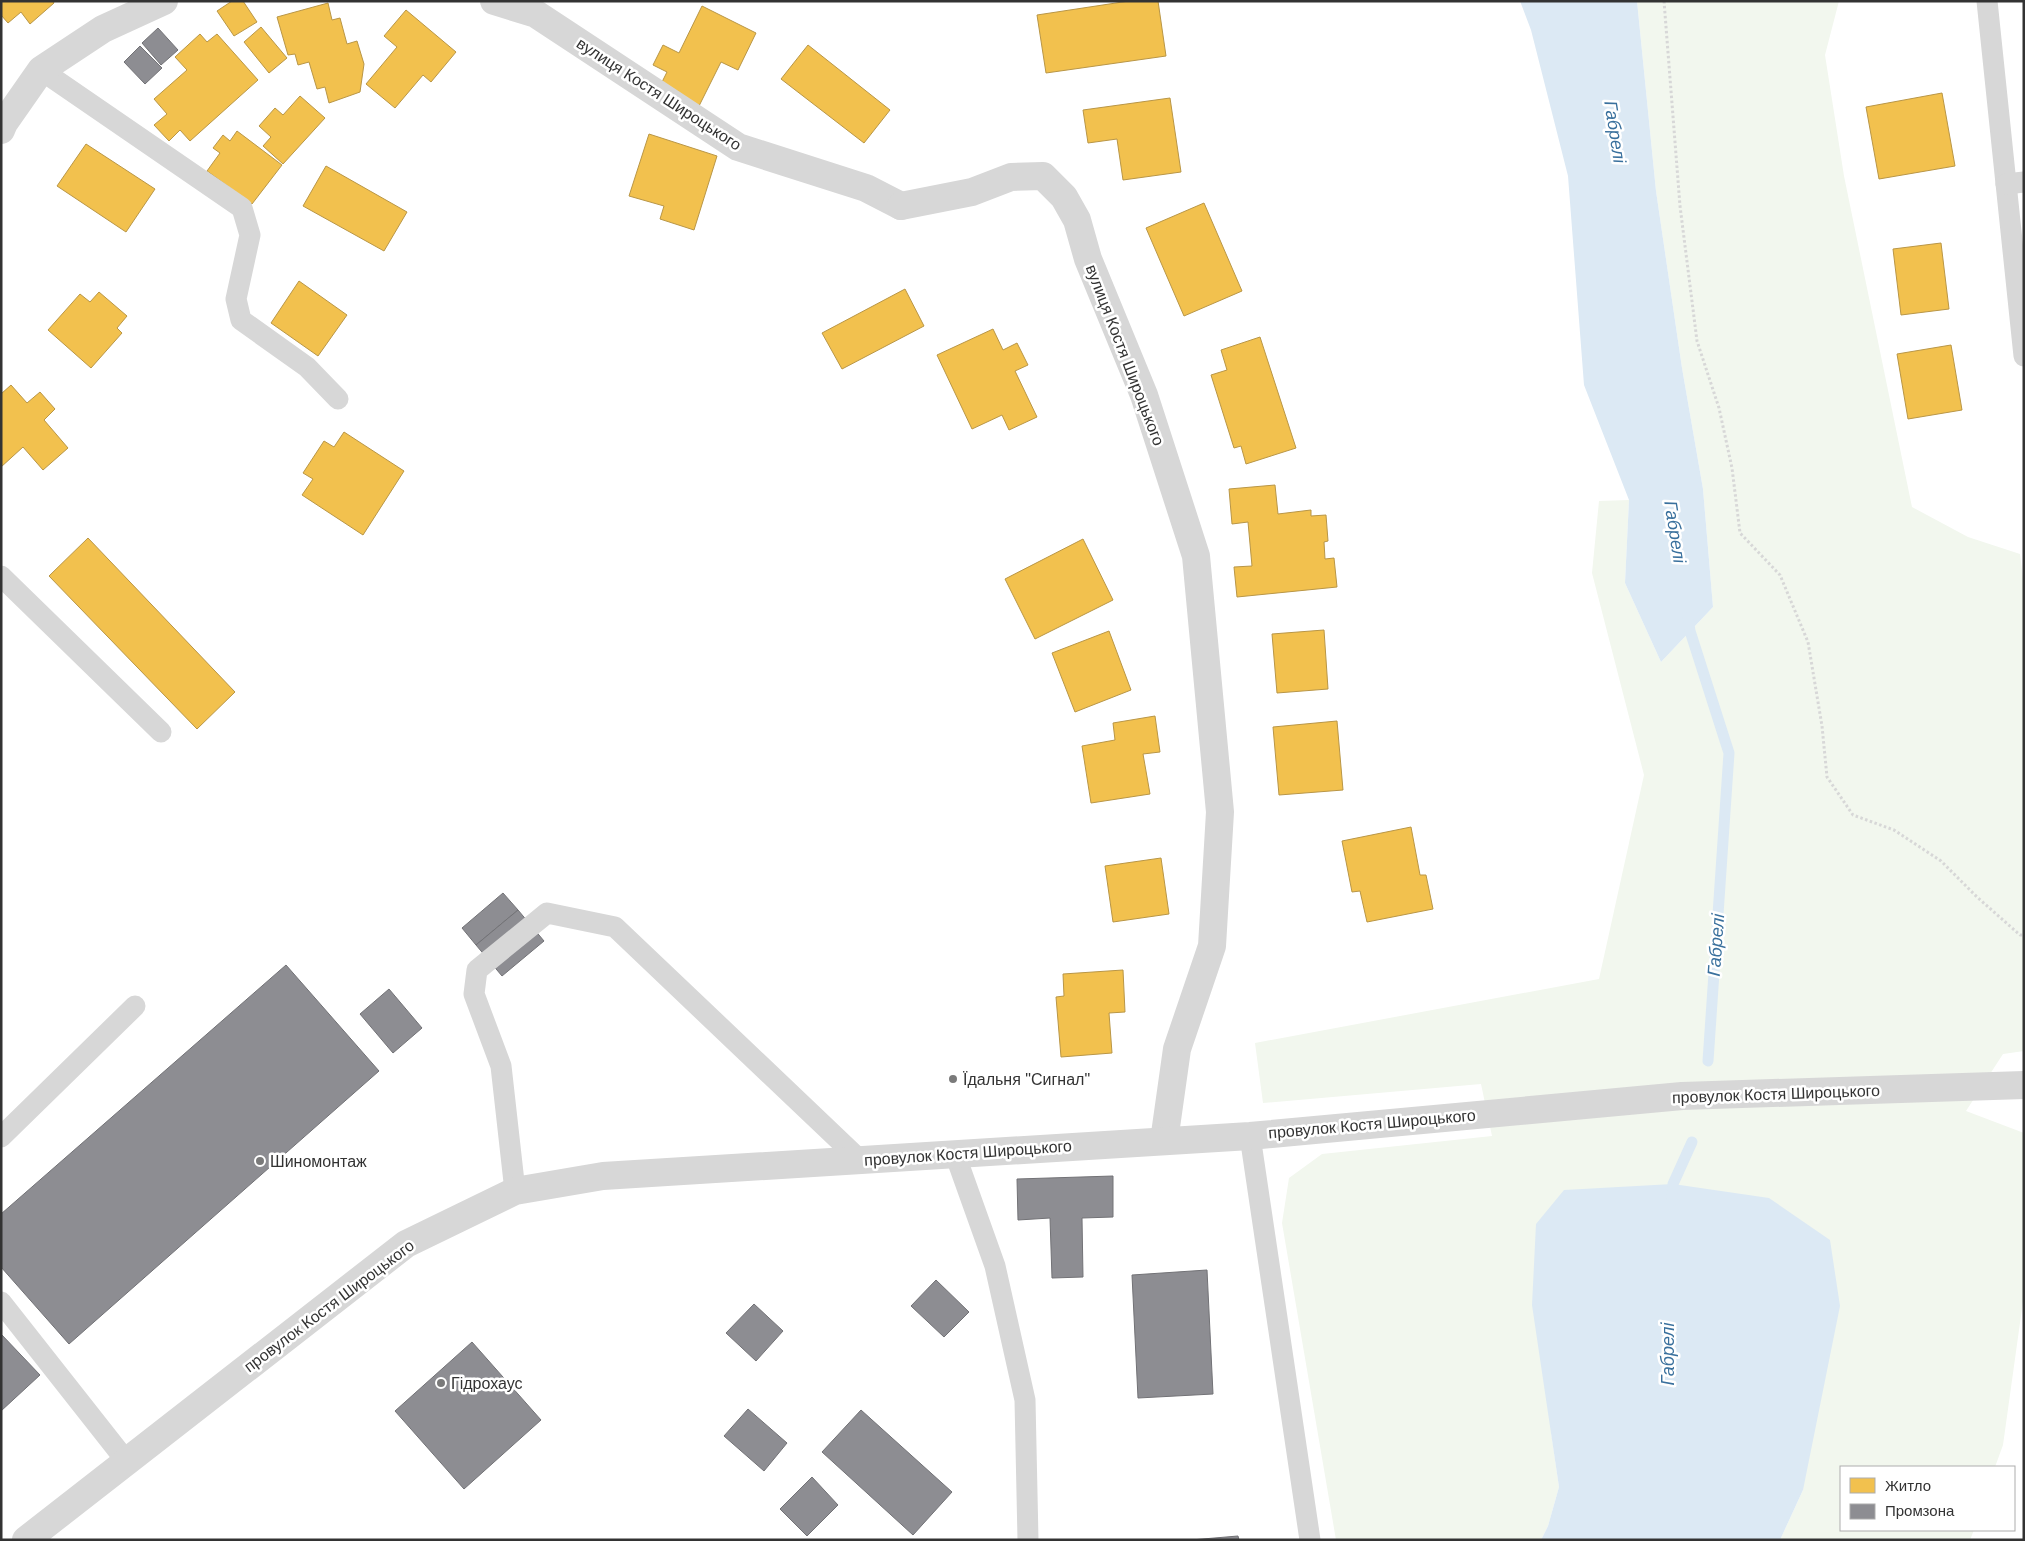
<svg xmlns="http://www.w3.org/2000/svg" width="2025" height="1541" viewBox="0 0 2025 1541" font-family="Arial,sans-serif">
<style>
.green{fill:#f2f7ee}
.water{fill:#dce9f4}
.homes{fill:#f2c14e;stroke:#b99646}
.industry{fill:#8d8d92;stroke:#727276}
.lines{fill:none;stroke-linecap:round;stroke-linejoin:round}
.stream{stroke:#dce9f4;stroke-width:11}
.path{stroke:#d7d7d7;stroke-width:3;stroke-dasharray:2.5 2.5;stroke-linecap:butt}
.service{stroke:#d7d7d7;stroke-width:21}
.pedestrian{stroke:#d7d7d7;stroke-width:28}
.minor{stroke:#d7d7d7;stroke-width:28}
.poi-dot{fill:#7a7a7a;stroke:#fff;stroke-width:2}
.labels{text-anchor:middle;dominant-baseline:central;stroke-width:5;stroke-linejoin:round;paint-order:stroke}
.street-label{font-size:16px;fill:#333;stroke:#fff}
.poi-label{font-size:16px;fill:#333;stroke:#fff;text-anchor:start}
.water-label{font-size:18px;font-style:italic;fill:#39709d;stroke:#fff}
</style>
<rect width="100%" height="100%" fill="#fff"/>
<polygon class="green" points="1637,1 1839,1 1825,55 1844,176 1912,507 1968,537 2020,554 2024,587 2024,1051 2003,1054 1966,1111 2024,1133 2024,1294 2003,1445 1995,1467 1841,1467 1841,1530 1974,1530 1970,1540 1780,1540 1803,1490 1551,1432 1559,1487 1548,1526 1541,1540 1336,1540 1282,1223 1289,1178 1322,1154 1492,1136 1481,1084 1263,1103 1255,1043 1599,979 1644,775 1592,573 1599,501 1629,500 1625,583 1661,662 1713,607 1703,489 1682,368 1656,191"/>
<g class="water">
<polygon points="1520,1 1637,1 1656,191 1682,368 1703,489 1713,607 1661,662 1625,583 1629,500 1584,385 1568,176 1531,30"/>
<polygon points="1673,1184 1769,1198 1830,1240 1840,1306 1803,1490 1780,1540 1541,1540 1548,1526 1559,1487 1532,1305 1536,1224 1564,1190"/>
</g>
<g class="homes">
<polygon points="1,1 53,1 54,3 30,24 21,12 8,23 1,15"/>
<polygon points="232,1 243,1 257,22 234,36 217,11"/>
<polygon points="1129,1 1158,1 1166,56 1046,73 1037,15"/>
<polygon points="328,3 332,20 340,18 347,44 357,41 364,64 360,92 329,103 325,87 317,89 309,62 298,65 295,54 288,55 277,17"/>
<polygon points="702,6 756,33 738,70 721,62 699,106 660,86 667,72 653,65 663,45 679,53"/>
<polygon points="406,10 456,52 431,82 423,75 395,108 366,84 397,47 384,36"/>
<polygon points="261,27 287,58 269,73 244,42"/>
<polygon points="200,34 207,42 217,34 258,80 190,141 180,130 169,141 154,125 167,114 154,99 187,70 175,57"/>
<polygon points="808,45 890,110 864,143 781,79"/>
<polygon points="1942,93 1955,166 1879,179 1866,107"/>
<polygon points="300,96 325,118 283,164 263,146 271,137 259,126 275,108 283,115"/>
<polygon points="1170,98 1181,172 1123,180 1117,139 1088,143 1083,110"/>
<polygon points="237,131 282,165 252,204 207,171 220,153 213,148 223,135 230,141"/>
<polygon points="649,134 717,156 694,230 660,219 664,206 629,196"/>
<polygon points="86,144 155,189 126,232 57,186"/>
<polygon points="326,166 407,212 384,251 303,206"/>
<polygon points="1204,203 1242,291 1184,316 1146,228"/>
<polygon points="1941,243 1949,309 1901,315 1893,249"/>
<polygon points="299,281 347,315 318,356 271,323"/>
<polygon points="905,289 924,326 842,369 822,333"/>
<polygon points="99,292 127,316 117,328 122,333 91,368 48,330 80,294 90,302"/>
<polygon points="993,329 1003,350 1017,343 1028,365 1015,371 1037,417 1009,430 1002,415 972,429 937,355"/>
<polygon points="1260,337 1296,448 1246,464 1241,446 1234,448 1211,375 1227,370 1221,350"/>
<polygon points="1951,345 1962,410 1908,419 1897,354"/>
<polygon points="11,385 27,403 40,392 55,409 44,420 68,448 43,470 23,447 1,467 1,394"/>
<polygon points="344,432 404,471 363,535 302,495 313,479 303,473 324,441 334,447"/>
<polygon points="1275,485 1278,514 1311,510 1311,516 1326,515 1328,541 1324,542 1325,559 1334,558 1337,587 1237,597 1234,567 1252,566 1248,522 1232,524 1229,489"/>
<polygon points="88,538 235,692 197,729 49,576"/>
<polygon points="1083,539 1113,600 1035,639 1005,579"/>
<polygon points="1324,630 1328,689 1277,693 1272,634"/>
<polygon points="1109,631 1131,690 1075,712 1052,653"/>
<polygon points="1155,716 1160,752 1143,754 1150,794 1091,803 1082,746 1115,740 1113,723"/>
<polygon points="1337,721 1343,790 1279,795 1273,727"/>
<polygon points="1411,827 1420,875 1426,875 1433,909 1367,922 1360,891 1352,892 1342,841"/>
<polygon points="1161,858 1169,914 1113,922 1105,866"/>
<polygon points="1123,970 1125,1012 1109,1013 1112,1053 1061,1057 1056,997 1064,996 1063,974"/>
</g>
<g class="industry">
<polygon points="158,28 178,50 161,65 142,43"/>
<polygon points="140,46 162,68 145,84 124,62"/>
<polygon points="503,893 518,910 476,945 462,928"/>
<polygon points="518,910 544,941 502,976 476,945"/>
<polygon points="286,965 379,1071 69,1344 1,1267 1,1214"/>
<polygon points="389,989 422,1028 393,1053 360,1014"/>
<polygon points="1113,1176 1113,1217 1082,1218 1083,1277 1052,1278 1050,1218 1018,1220 1017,1179"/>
<polygon points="1207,1270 1213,1394 1138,1398 1132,1275"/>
<polygon points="936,1280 969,1312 944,1337 911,1306"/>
<polygon points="754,1304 783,1331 756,1361 726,1333"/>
<polygon points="1,1334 40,1375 1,1411"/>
<polygon points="472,1342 541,1420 464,1489 395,1411"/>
<polygon points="748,1409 787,1443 764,1471 724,1436"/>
<polygon points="861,1410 952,1492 913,1535 822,1452"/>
<polygon points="812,1477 838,1505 807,1536 780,1509"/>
<polygon points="1238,1536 1239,1540 1191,1540"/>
</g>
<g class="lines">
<g class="stream">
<polyline points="1688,618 1690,631 1729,753 1708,1061"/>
<polyline points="1672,1200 1673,1184 1692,1142"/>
</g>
<polyline class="path" points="1664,1 1680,206 1697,341 1719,408 1732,468 1740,533 1780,575 1808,642 1822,726 1827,777 1853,815 1894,830 1941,861 1977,897 2020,935 2024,935"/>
<g class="service">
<polyline points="1987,1 2024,356"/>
<polyline points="41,70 242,208 250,235 236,299 241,320 307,367 338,399"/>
<polyline points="2006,184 2024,182"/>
<polyline points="1,576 161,732"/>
<polyline points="1250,1136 1310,1540"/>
<polyline points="1,1137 135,1006"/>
<polyline points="955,1154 995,1266 1025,1400 1028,1540"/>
<polyline points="515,1191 501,1066 474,994 477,970 547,913 615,927 860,1160"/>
<polyline points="1,1302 127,1462"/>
</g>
<polyline class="pedestrian" points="494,1 536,14 738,147 866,188 901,206"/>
<g class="minor">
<polyline points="1,130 4,123 41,70 103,29 164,1"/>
<polyline points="901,206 972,192 1011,177 1043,176 1064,197 1077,220 1088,259 1144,395 1196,556 1220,812 1212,946 1177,1049 1164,1141"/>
<polyline points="26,1540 406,1244 515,1191 603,1176 1250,1136 1682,1096 2024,1085"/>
</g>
</g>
<g class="poi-dot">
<circle cx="953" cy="1079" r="5"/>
<circle cx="260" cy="1161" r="5"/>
<circle cx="441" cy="1383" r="5"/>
</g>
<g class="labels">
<g class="street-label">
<text transform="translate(659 94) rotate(33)">вулиця Костя Широцького</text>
<text transform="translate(1125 355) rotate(69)">вулиця Костя Широцького</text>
<text transform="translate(1776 1094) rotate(-2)">провулок Костя Широцького</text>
<text transform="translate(1372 1124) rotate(-5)">провулок Костя Широцького</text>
<text transform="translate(968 1153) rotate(-4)">провулок Костя Широцького</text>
<text transform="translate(329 1306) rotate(-37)">провулок Костя Широцького</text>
</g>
<g class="poi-label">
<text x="963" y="1079">Їдальня "Сигнал"</text>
<text x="270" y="1161">Шиномонтаж</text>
<text x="451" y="1383">Гідрохаус</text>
</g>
<g class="water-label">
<text transform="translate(1615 132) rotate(81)">Габрелі</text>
<text transform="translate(1675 532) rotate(81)">Габрелі</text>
<text transform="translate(1716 945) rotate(-86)">Габрелі</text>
<text transform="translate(1668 1354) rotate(-90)">Габрелі</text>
</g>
</g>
<rect width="2025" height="1541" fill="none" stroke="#333333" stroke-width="5"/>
<rect x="1840" y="1466" width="175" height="65" fill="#ffffff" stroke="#adadad"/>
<rect x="1850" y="1478" width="25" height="15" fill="#f2c14e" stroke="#adadad"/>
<text x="1885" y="1491" font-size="15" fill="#333333">Житло</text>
<rect x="1850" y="1504" width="25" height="15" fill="#8d8d92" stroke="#adadad"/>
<text x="1885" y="1516" font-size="15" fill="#333333">Промзона</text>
</svg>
